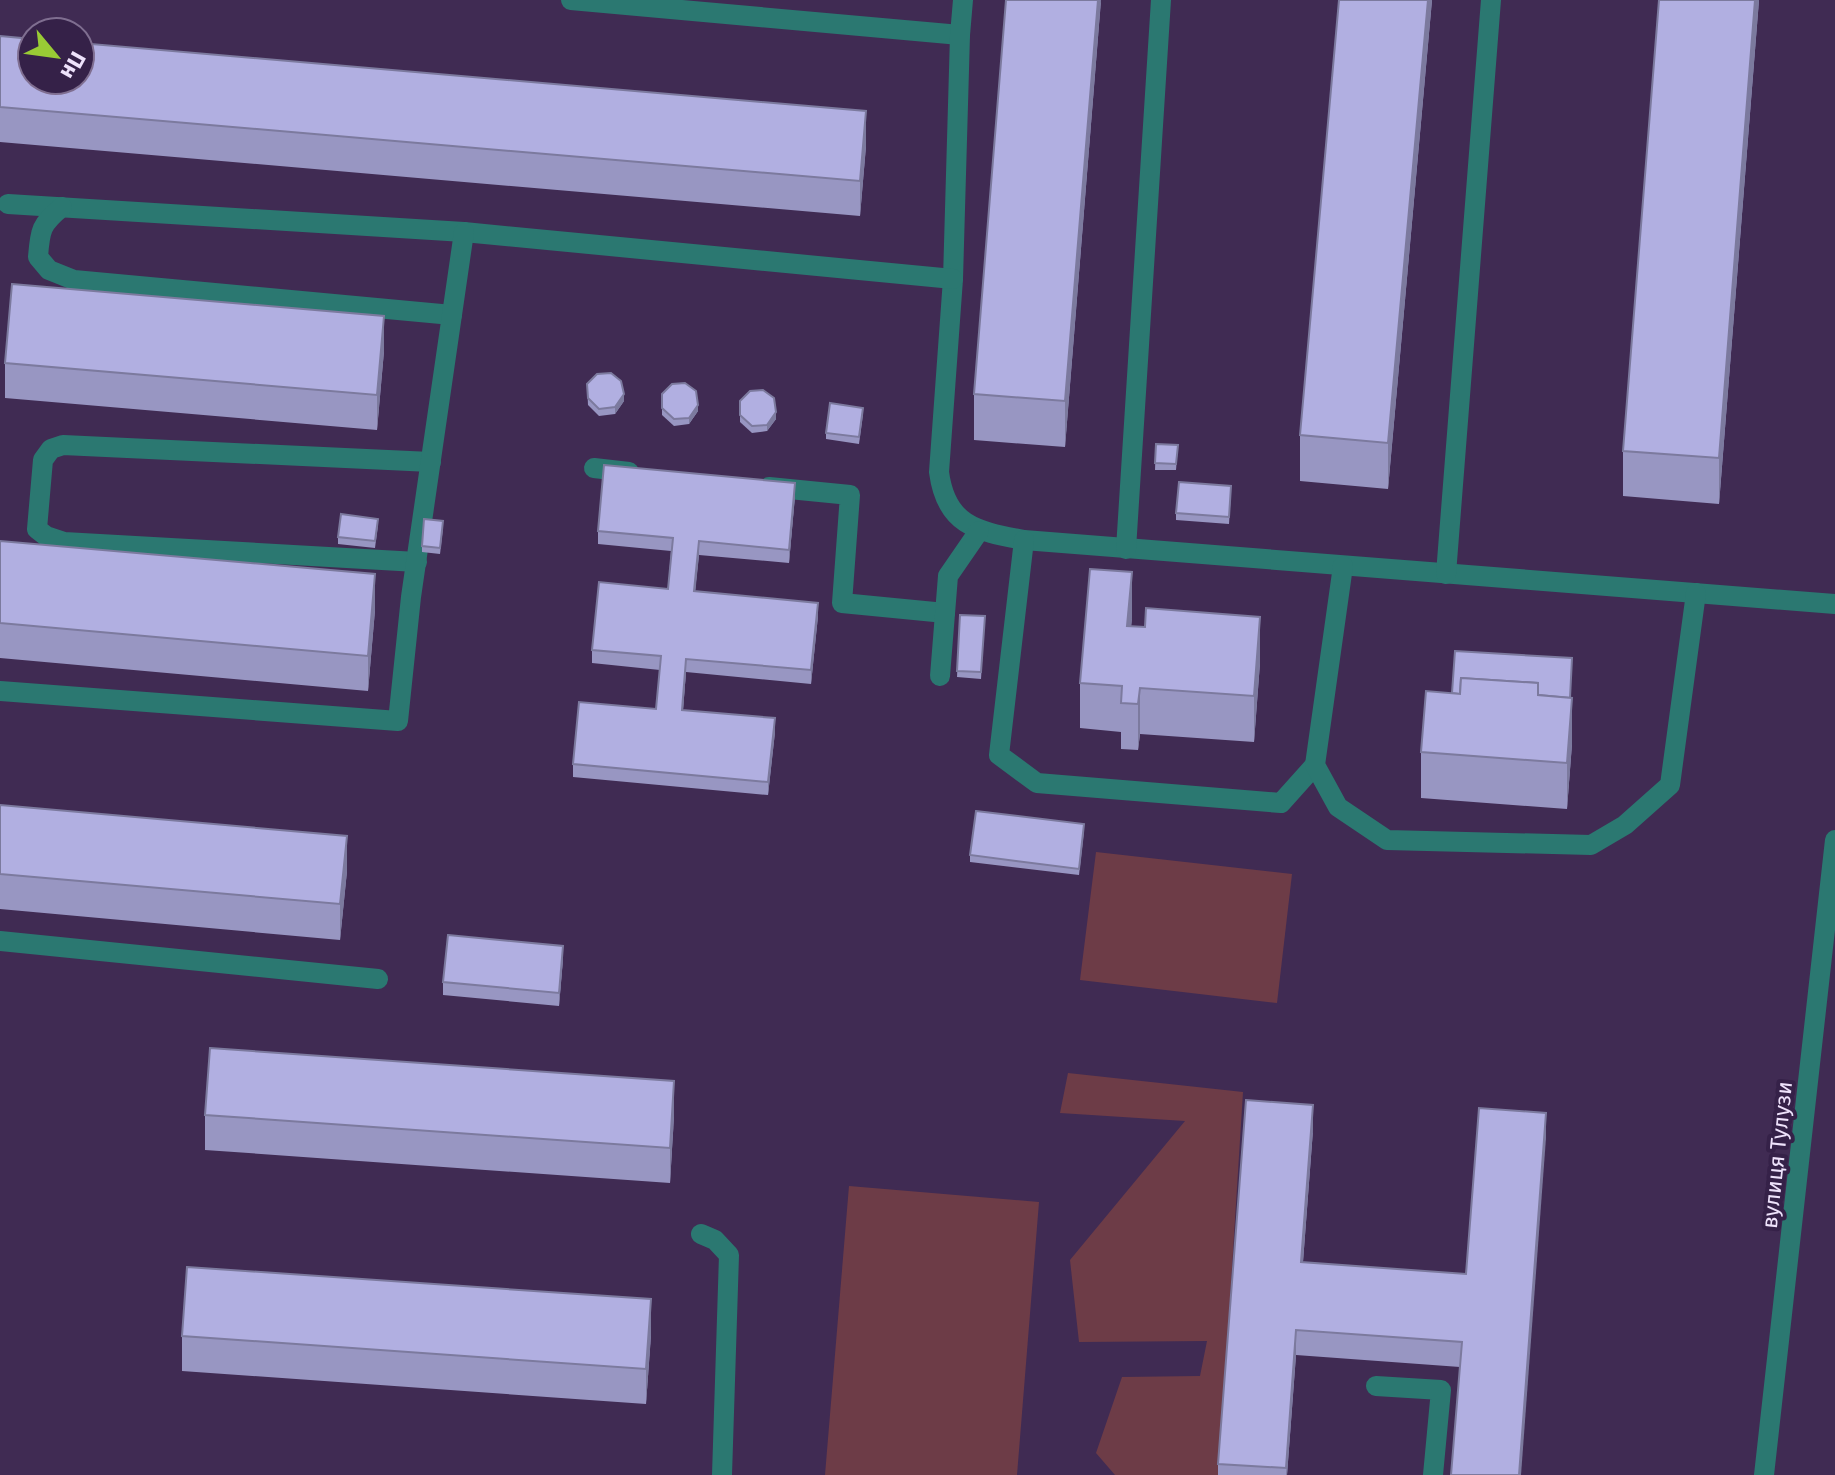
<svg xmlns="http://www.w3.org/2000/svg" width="1835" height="1475" viewBox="0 0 1835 1475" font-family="'Fira Sans',sans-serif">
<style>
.green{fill:#6d3c47}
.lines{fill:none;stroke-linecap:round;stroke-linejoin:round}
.minor{stroke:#2b7871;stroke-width:20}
.wall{fill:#9896c2}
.shaded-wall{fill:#7c7a9e}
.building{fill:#b1afe1;stroke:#7c7a9e;stroke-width:2}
.labels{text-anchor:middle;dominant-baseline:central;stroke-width:8;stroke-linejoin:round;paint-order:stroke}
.street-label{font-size:22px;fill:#eee2fb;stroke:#352148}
</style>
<rect width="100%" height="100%" fill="#402b53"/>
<g class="green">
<polygon points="1096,852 1292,874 1277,1003 1080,980"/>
<polygon points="1068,1073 1243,1092 1219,1475 1115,1475 1096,1453 1122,1377 1200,1376 1207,1341 1079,1342 1070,1260 1185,1121 1060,1113"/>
<polygon points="849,1186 1039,1202 1017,1475 825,1475"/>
</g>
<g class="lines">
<g class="minor">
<polyline points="571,0 960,35"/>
<path d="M963,0L960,35L953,279L939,472C946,526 977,531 1024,540L1835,604"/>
<polyline points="8,204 464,232 953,279"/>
<path d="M62,207C41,224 40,230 38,257L49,270L74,280L452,315"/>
<polyline points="594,468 629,472"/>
<polyline points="769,487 850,495 842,603 945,613"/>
<polyline points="1024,540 999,755 1037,783 1281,803 1315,765"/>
<polyline points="1126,549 1161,0"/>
<polyline points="417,562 64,542 46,536 37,529 43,460 51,449 63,445 431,462"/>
<polyline points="1343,566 1315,765 1338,807 1387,840 1591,845 1625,825 1670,785 1696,593"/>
<polyline points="1446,574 1491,0"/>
<polyline points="940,676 948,576 979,531"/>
<polyline points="0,691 398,721 411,597 464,232"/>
<polyline points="0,941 378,979"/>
<polyline points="701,1234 715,1240 729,1255 722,1475"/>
<polyline points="1376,1386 1441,1390 1433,1475"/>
<polyline points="1764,1475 1835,840"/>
</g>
</g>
<g class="wall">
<polygon points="1101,0 1065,447 974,440 974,394"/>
<polygon points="1339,0 1432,0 1388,489 1300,481 1300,435"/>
<polygon points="1659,0 1759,0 1719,504 1623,496 1623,451"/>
<polygon points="0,36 866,146 860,216 0,142"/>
<polygon points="384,351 377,430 5,398 5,363"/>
<polygon points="587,384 624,401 615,414 599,416 588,405"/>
<polygon points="662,394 698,411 689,424 674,426 662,415"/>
<polygon points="740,401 776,419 767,431 752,433 740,422"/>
<polygon points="863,414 859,444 826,439 826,433"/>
<polygon points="1156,444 1178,445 1176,470 1155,470"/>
<polygon points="1231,492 1229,524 1176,520 1176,513"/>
<polygon points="795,496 789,563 699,555 695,591 818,616 811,684 686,672 683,710 775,732 768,795 573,777 573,764 656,709 660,670 592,663 592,650 668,589 671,551 598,544 598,531"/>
<polygon points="378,525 375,548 338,544 338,537"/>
<polygon points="443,528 440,554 422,552 422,546"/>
<polygon points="0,541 375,610 368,691 0,658"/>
<polygon points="960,615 985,616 981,679 957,677"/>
<polygon points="1132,618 1131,626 1260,663 1254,742 1140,734 1138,750 1121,749 1121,732 1080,728 1080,683"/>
<polygon points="1452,693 1570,698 1572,744 1567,809 1421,798 1421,752"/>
<polygon points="0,805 347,871 340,940 0,909"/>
<polygon points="1084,831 1079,875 970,862 970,855"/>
<polygon points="563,959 559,1006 443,995 443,982"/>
<polygon points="205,1115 674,1116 670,1183 205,1150"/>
<polygon points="1313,1130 1303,1262 1466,1274 1546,1138 1460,1367 1296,1355 1287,1475 1218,1475 1218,1464"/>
<polygon points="651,1335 646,1404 182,1371 182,1336"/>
</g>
<g class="shaded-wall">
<polygon points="1098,0 1101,0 1065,447 1065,401"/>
<polygon points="1428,0 1432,0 1388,489 1388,443"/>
<polygon points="1755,0 1759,0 1719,504 1719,458"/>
<polygon points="866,111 866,146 860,216 860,181"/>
<polygon points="384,316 384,351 377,430 377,395"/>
<polygon points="624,394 624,401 615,414 615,407"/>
<polygon points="698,405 698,411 689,424 689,418"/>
<polygon points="776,412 776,419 767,431 767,425"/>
<polygon points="795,483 795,496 789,563 789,550"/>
<polygon points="699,541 699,555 694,605 694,591"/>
<polygon points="1132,572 1132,618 1127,672 1127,626"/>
<polygon points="375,574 375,610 368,691 368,656"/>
<polygon points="818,603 818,616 811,684 811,670"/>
<polygon points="1260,617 1260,663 1254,742 1254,696"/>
<polygon points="686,659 686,672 682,723 682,710"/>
<polygon points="1140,688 1140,734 1138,750 1138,704"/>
<polygon points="1572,698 1572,744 1567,809 1567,763"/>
<polygon points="775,718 775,732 768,795 768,782"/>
<polygon points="347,836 347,871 340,940 340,904"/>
<polygon points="563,946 563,959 559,1006 559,993"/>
<polygon points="674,1081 674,1116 670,1183 670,1148"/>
<polygon points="1313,1105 1313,1130 1301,1288 1301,1262"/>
<polygon points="1546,1113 1546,1138 1521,1475 1519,1475"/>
<polygon points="651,1299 651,1335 646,1404 646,1369"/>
<polygon points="1296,1330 1296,1355 1287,1475 1286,1475"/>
</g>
<g class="building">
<polygon points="1006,0 1098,0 1065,401 974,394"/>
<polygon points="1339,0 1428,0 1388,443 1300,435"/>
<polygon points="1659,0 1755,0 1719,458 1623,451"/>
<polygon points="0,36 32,39 32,80 80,80 80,43 866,111 860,181 0,107"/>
<polygon points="12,284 384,316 377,395 5,363"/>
<polygon points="611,373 621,381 624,394 615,407 599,409 588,398 587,384 597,374"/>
<polygon points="685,383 696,391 698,405 689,418 674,419 662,408 662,394 672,384"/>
<polygon points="763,390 774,398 776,412 767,425 752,426 740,415 740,401 750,391"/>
<polygon points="830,403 863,408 859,437 826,433"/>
<polygon points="1156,444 1178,445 1176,464 1155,463"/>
<polygon points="604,465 795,483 789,550 699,541 694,591 818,603 811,670 686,659 682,710 775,718 768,782 573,764 579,702 656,709 661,656 592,650 599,582 668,589 673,538 598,531"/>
<polygon points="1179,482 1231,486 1229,517 1176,513"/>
<polygon points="341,514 378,519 375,541 338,537"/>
<polygon points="424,519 443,521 440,548 422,546"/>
<polygon points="0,541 375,574 368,656 0,623"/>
<polygon points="1090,569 1132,572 1127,626 1145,627 1146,608 1260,617 1254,696 1140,688 1138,704 1121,703 1122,686 1080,683"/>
<polygon points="960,615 985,616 981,672 957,671"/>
<polygon points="1455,651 1572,658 1570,698 1538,695 1538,683 1461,678 1460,694 1452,693"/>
<polygon points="1461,678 1538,683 1538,695 1572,698 1567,763 1421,752 1426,691 1460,694"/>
<polygon points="0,805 347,836 340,904 0,874"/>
<polygon points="976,811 1084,824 1079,869 970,855"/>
<polygon points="448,935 563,946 559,993 443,982"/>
<polygon points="210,1048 674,1081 670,1148 205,1115"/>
<polygon points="1246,1100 1313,1105 1301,1262 1466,1274 1479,1108 1546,1113 1519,1475 1451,1475 1462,1342 1296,1330 1286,1468 1218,1464"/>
<polygon points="187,1267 651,1299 646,1369 182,1336"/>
</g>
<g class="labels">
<g class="street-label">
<text transform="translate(1777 1155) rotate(-84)">вулиця Тулузи</text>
</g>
</g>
<g transform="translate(56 56) rotate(119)"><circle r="38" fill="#352148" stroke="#7f6e90" stroke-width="2"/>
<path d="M0-6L14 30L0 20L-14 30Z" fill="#99cb35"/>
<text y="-12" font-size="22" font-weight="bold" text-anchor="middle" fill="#eee2fb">Пн</text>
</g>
</svg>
